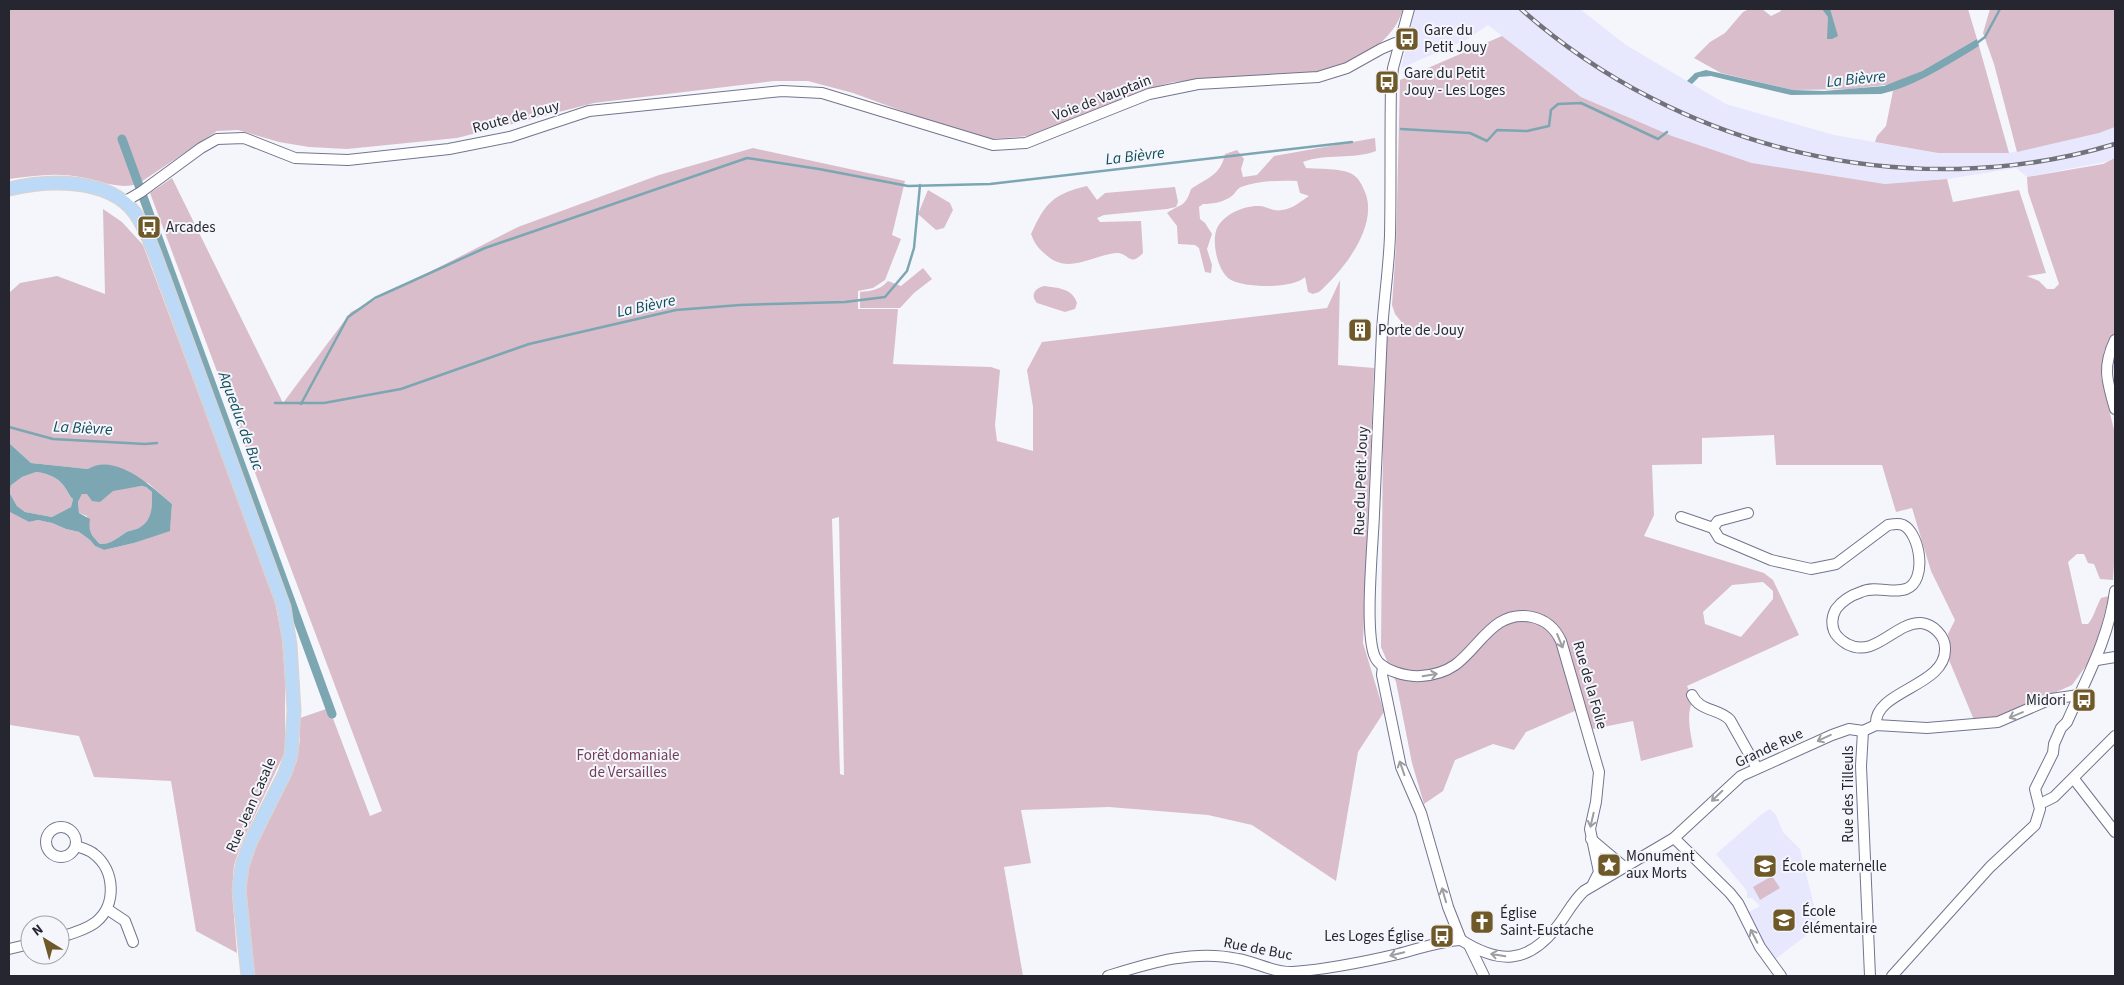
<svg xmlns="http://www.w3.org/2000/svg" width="2124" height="985" viewBox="0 0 2124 985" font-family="'Source Sans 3',sans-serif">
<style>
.built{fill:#e7e8fe}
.green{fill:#d9bdca;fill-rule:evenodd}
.water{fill:#7ba6b2;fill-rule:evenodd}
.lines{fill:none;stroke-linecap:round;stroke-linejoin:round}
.stream{stroke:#7ba6b2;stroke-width:2.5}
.canal{stroke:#7ba6b2;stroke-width:9}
.minor-casing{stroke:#73748e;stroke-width:12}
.major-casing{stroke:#d4d4d6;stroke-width:15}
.minor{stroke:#fff;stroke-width:10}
.major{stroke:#bcdaf8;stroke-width:12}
.rail-casing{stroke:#72727b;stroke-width:4.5}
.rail{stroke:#f5f6fc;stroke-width:2.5;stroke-dasharray:8;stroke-linecap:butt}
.oneway{stroke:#9d9da2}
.labels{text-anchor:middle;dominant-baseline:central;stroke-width:4;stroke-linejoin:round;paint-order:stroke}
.poi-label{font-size:15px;fill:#262631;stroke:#f5f6fc;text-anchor:start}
.street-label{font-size:15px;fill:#262631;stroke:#f5f6fc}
.park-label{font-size:15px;fill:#713e5a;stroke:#f5f6fc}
.water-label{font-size:16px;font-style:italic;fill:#0f4d5b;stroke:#f5f6fc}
</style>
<rect width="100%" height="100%" fill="#f5f6fc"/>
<g class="built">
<polygon points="1415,9 1580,9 1626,45 1726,104 1834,135 1938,153 2009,153 2099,133 2115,127 2115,160 2027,177 2016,168 1948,179 1885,184 1752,163 1672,136 1581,97 1488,25 1466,40 1401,68"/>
<polygon points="1770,809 1776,815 1783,832 1800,849 1819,926 1774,960 1747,913 1760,906 1752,898 1747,898 1747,891 1716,854 1763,813"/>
</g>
<g class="green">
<path d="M9,9H1403C1394,41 1359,61 1329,70C1313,75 1293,74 1276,75C1242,77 1207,80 1173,82L1152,88L1030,136L991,139L957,131L853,93L808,81H774L594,103L457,138L347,149L309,147L279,142L238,130L217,131L138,184C117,190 100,180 80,177C56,172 32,176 9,179Z"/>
<polygon points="1749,9 1762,9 1771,16 1781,11 1780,9 1968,9 1977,39 1922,71 1893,84 1851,89 1793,90 1721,73 1694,58 1710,42 1725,33 1743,12"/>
<polygon points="1990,9 2115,9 2115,127 2099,133 2017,152 1994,64 1983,33"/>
<path d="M1502,36L1581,97L1672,136L1752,163L1885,184L1947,179L1953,202L2019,190L2046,273L2027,276L2039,281L2047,289H2054L2059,284L2028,192L2027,177L2103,164L2115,158V333L2104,351L2101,376L2115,434V547L2113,580L2100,579L2094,564L2088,563L2084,554H2077L2068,562L2082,624H2088C2094,617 2096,607 2101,598L2109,596L2094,655L2072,685L2003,716L1974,720L1949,660L1951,646L1948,634L1955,620L1931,571L1912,508L1896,512L1882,465H1776L1774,435L1702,438V464L1652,465L1654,515L1644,536L1764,573L1773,580L1799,635L1687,686L1693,699C1686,715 1690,730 1693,747L1641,761L1633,721L1593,729L1577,710L1526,732L1514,750L1493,744L1455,760L1443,791L1424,804L1412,763L1396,682L1381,647L1384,331L1395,332L1403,324L1395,314L1392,305L1396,246L1400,80ZM1763,582L1773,591V599L1741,637L1705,624L1703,612L1732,585Z"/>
<polygon points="1979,46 2009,153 1938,153 1875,142 1877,136 1886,126 1893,91 1935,72"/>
<path d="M1375,138L1376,151C1353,160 1326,153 1303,162L1306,168C1318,169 1342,168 1352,174C1359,178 1362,185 1365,192C1379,226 1343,271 1319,292L1313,294L1308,292L1305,277C1294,289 1245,288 1231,280C1218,273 1212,244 1216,231C1221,215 1244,205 1260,206C1268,207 1274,212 1282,210C1293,209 1301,201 1309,196L1300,193L1297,181C1280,180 1257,181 1241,187C1237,189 1236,192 1233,195C1225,202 1213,204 1203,204L1199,207L1200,219L1205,223L1212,234L1207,249L1212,265L1211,273L1205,272L1199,248L1195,245L1178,244L1177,226L1167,213C1181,203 1185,208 1191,189C1207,178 1221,175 1225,154L1237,150L1244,159L1241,169L1243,177L1257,175L1274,156Z"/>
<path d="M753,148L905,181L892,235L901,239L885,280L873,288L858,291V309H898L893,364L991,367L1000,370L995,425L997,441L1033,451V407L1027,370L1042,342L1327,308L1340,280L1338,365L1374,368L1363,643L1384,712L1358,752L1336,881L1252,825L1208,815L1109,807L1021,810L1031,863L1004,867L1023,976H255L246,888L249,868L256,847L297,761L300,739V718L329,708L370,816L382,811L150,193L172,178L283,403L351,312L518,227L659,175ZM839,517L844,775H843L840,774L832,519Z"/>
<path d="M1087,186L1097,200L1105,193L1175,187L1178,202L1176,207L1167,209L1104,215L1097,218L1100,222L1141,221L1143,253C1129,268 1129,252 1116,253C1090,256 1067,276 1044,253C1037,247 1034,242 1031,234C1045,203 1053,194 1087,186Z"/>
<polygon points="928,190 950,203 953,210 944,228 936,230 918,214"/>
<polygon points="103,209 122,222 143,245 274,596 282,638 285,678 285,752 242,842 234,865 232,892 237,953 196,931 171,781 94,777 79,736 10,725 9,723 9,511 29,522 38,520 52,523 66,529 79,532 90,540 95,546 104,550 134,543 170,530 172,504 148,483 88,469 31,463 9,443 9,293 20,283 57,276 105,294"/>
<path d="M923,268L932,279L914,293L900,308H860V292C871,291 880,290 888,281L901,286Z"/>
<path d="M1044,286C1058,288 1072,288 1077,303L1075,309L1065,312L1037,303C1030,295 1035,288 1044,286Z"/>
<path d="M36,472C47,473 60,478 66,489C69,494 68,496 73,499L71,507L52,517L25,512L17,506L9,492L11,484L22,477Z"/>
<path d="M140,486L146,487L152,492C152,506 153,520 140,528C135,530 129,530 125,533C116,539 111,544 100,544C90,535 88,528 87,516L79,513L78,502L82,494Z"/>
<polygon points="1772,876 1780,888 1760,900 1753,887"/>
</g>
<g class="water">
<polygon points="1822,9 1830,9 1838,36 1832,39 1827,39 1828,17"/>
<path d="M1977,39L1979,46C1949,64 1916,86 1881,94L1791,95L1711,76L1699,77L1692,84L1687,81L1695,73L1706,70L1793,90L1824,91L1884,86L1922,71Z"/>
<path d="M9,443L31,463L88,469C116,452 152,487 172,504L170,531L134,543L104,550L95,546L90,540L79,532L66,529L52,523L38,520L29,522L10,512ZM36,472C47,473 60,478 66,489C69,494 69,496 73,499L71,507L52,517L25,512L17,506L9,492L11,485L22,477ZM141,486L146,487L152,492C152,506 153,520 139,528C135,530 129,530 125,533C116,539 111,544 100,544C91,535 88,531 90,519L79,513L78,502L82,494H87L92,501L100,502L113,491Z"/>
</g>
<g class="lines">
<g class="stream">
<polyline points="1977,43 1985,37 2000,9"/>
<polyline points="1401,129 1470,133 1487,141 1497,130 1527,131 1549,126 1551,110 1558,104 1581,103 1658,139 1667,132"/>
<polyline points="275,403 324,403 401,389 529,344 676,310 740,305 845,302 885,297 907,271 914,248 920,185"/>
<polyline points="301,404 348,317 375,298 485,248 747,158 819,169 908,186 990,184 1352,142"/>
<polyline points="9,427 53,439 145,444 157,443"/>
</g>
<polyline class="canal" points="122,139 332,714"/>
<g class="minor-casing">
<g id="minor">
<path d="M1409,9L1393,68L1391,87C1390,137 1391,186 1390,235C1389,267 1384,299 1382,331C1379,392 1377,453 1374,514C1373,544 1364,633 1375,657C1381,671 1408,677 1421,676C1434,675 1445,672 1455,665C1480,647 1494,609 1532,617C1546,620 1555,628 1561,641L1599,772L1596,802L1590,829L1599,872L1593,884"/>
<polyline points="124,202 141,192 201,148 217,139 244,138 295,158 348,160 449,149 510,137 589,111 782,91 822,93 993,145 1026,143 1149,94 1198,84 1318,77 1347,68 1381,49 1395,43 1399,44"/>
<path d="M2115,340C2102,367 2107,381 2115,409"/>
<polyline points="1681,517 1713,528 1718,521 1748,513"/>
<path d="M1713,528L1719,538L1771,560L1811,569L1836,564L1888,525C1894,524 1898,523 1903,525C1920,533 1928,581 1906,589C1893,594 1875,585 1861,592C1852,595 1842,601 1836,609C1832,616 1831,623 1834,631C1836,636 1842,641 1847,644C1875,659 1895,622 1921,623C1933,624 1945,636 1945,648C1947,687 1873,690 1876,725"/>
<polyline points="2097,660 2115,657"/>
<polyline points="1383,666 1382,675 1401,767 1421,813 1448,907 1461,940"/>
<path d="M1692,695C1700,712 1719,708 1730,720L1757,768"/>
<polyline points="1863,731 1861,766 1870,976"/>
<polyline points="2074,779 2115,832"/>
<polyline points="2040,804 2054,797 2115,736"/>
<circle cx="61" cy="842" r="15"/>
<polyline points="1674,838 1730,893 1738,903 1760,947 1781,976"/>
<polyline points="1591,839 1623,866"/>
<polyline points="107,909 125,921 133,942"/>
<path d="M60,937C71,934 87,929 96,922C117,905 115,870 94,854C90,850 82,848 76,846"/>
<path d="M1461,940C1499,964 1527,964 1556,928C1566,916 1572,902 1584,891L1674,838L1741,776L1832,735L1849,729L1863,731L1876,725L1927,728L1998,722L2051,699L2079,695"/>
<polyline points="1469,945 1484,976"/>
<polyline points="9,949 30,944"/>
<path d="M1108,976C1150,963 1194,949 1238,959C1256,962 1274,973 1293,972C1329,969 1364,962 1398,954C1418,949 1440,941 1461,940"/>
<path d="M1892,976L1990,867L2035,825L2040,809L2035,789L2053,753L2054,744L2061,728L2067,722C2086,679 2109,638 2115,591"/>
</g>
</g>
<g class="major-casing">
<path id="major" d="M9,189C47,180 108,177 135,213C148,232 155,255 163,276L284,607L290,645L294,711L291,755L285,773L250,843L242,866L239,890L248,976"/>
</g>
<use href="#minor" class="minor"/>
<use href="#major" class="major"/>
<g class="rail-casing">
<path id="rail" d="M1521,9C1679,150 1911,206 2115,144"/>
</g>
<use href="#rail" class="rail"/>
</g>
<defs><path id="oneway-shaft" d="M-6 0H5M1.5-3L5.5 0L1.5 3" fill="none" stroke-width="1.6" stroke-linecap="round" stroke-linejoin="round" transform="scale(1.25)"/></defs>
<g class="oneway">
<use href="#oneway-shaft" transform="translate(1560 641) rotate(68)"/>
<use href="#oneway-shaft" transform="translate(1430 675) rotate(-9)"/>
<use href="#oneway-shaft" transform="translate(2016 715) rotate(157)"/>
<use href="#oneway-shaft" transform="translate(1824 738) rotate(155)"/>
<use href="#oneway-shaft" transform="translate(1402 768) rotate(-109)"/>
<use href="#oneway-shaft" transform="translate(1717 796) rotate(136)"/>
<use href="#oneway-shaft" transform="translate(1592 820) rotate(103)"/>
<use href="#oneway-shaft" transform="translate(1444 895) rotate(-106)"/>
<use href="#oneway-shaft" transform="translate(1754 936) rotate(-117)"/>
<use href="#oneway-shaft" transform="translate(1397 954) rotate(167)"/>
<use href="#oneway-shaft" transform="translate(1498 955) rotate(-170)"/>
</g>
<defs>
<g id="bus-square" transform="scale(1.25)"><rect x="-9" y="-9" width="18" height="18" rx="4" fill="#705929" stroke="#f5f6fc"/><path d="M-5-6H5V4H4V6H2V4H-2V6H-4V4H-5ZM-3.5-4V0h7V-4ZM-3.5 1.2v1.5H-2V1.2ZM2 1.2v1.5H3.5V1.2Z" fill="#fff"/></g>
<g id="building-square" transform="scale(1.25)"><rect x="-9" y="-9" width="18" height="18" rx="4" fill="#705929" stroke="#f5f6fc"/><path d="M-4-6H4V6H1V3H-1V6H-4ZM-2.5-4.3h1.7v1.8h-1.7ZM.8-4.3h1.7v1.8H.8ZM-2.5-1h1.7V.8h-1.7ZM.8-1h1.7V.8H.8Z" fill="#fff"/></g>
<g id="sight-square" transform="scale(1.25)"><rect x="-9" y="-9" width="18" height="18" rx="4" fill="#705929" stroke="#f5f6fc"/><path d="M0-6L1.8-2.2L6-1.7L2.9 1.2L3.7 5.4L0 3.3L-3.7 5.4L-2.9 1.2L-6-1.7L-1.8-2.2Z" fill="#fff"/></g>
<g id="school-square" transform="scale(1.25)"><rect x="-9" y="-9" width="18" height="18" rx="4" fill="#705929" stroke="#f5f6fc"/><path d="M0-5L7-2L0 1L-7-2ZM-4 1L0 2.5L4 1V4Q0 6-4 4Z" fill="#fff"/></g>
<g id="church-square" transform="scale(1.25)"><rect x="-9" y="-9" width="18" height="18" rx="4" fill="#705929" stroke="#f5f6fc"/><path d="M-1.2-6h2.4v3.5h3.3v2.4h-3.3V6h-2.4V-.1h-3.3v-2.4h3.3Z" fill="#fff"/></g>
</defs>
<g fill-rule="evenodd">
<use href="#bus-square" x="1407" y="39"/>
<use href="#bus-square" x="1387" y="82"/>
<use href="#bus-square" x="149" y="227"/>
<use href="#building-square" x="1360" y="330"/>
<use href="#bus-square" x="2084" y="700"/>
<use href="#sight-square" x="1609" y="865"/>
<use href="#school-square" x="1765" y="866"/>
<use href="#school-square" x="1784" y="920"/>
<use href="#church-square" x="1482" y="922"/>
<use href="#bus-square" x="1442" y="936"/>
</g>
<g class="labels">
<g class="poi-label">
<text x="1424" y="30">Gare du<tspan x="1424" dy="17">Petit Jouy</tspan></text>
<text x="1404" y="73">Gare du Petit<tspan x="1404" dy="17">Jouy - Les Loges</tspan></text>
<text x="166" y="227">Arcades</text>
<text x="1378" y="330">Porte de Jouy</text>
<text x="2066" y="700" text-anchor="end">Midori</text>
<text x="1626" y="856">Monument<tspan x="1626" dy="17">aux Morts</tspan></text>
<text x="1782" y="866">École maternelle</text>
<text x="1802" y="911">École<tspan x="1802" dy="17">élémentaire</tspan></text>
<text x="1500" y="913">Église<tspan x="1500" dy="17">Saint-Eustache</tspan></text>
<text x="1424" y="936" text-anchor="end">Les Loges Église</text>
</g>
<g class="street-label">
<text transform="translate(1102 98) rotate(-21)">Voie de Vauptain</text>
<text transform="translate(516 117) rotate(-15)">Route de Jouy</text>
<text transform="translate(1361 481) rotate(-88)">Rue du Petit Jouy</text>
<text transform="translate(1590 685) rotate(74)">Rue de la Folie</text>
<text transform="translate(1769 748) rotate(-25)">Grande Rue</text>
<text transform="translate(1848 794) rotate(-90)">Rue des Tilleuls</text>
<text transform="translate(251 805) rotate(-66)">Rue Jean Casale</text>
<text transform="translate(1258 949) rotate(11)">Rue de Buc</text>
</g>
<g class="park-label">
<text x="628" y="755">Forêt domaniale<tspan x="628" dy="17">de Versailles</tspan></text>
</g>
<g class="water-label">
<text transform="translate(1856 79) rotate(-6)">La Bièvre</text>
<text transform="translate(1135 156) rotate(-7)">La Bièvre</text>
<text transform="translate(646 306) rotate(-12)">La Bièvre</text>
<text transform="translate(241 421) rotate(70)">Aqueduc de Buc</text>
<text transform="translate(83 428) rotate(3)">La Bièvre</text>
</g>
</g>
<rect width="2124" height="985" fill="none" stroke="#262631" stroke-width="20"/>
<g transform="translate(45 940) rotate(323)"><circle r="24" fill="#f5f6fc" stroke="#a2a3ab"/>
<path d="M0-4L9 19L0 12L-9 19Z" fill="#705929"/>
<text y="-8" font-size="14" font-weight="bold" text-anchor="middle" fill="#262631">N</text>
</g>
</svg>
